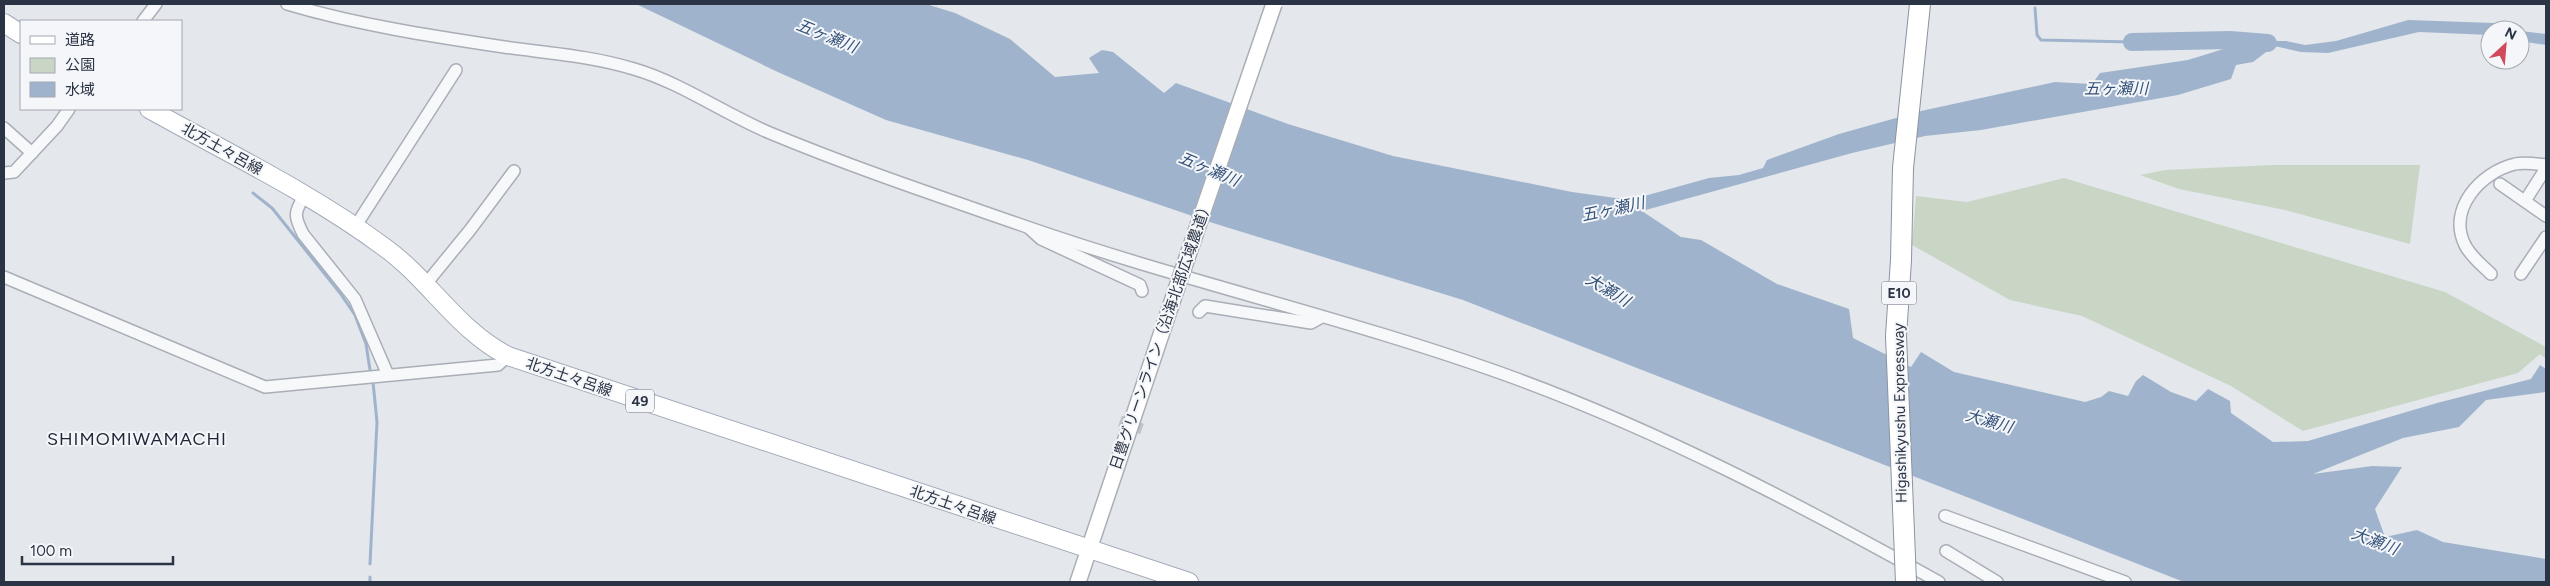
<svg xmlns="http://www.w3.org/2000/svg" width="2550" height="586" viewBox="0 0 2550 586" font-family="Figtree,'Noto Sans JP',sans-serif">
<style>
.green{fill:#c9d6c5}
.water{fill:#9fb4cc}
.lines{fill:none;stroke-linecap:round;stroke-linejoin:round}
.stream{stroke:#9fb4cc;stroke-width:3}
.river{stroke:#9fb4cc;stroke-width:18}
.street-tunnel{stroke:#bfc3cb;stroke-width:11;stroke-dasharray:11 5.5;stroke-linecap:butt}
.street-casing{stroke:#a9aeb7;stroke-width:14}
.secondary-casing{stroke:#a9aeb7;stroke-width:18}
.primary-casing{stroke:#a3abb8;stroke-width:20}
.street{stroke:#f7f8fa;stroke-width:11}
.secondary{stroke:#fff;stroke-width:15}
.primary{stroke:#fff;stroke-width:18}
.secondary-bridge-casing{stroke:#a9aeb7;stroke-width:18;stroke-linecap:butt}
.highway-bridge-casing{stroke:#8b94a3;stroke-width:22;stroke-linecap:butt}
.secondary-bridge{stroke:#fff;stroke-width:15}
.highway-bridge{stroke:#fff;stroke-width:20}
.labels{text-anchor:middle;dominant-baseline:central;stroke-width:4;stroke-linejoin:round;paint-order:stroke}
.shield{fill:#f4f6f9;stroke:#676e7b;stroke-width:1}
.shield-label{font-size:14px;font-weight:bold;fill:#2b3445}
.street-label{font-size:15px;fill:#2b3445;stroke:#f4f6f9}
.water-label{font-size:16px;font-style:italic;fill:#34527a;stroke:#f4f6f9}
.quarter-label{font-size:18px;letter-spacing:1px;fill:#1d2536;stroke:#f4f6f9}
</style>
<rect width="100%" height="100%" fill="#e4e7ec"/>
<g class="green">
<polygon points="2272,165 2420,165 2410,244 2285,210 2179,189 2140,175 2165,170"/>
<polygon points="2064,178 2445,292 2546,347 2546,359 2540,354 2518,373 2303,431 2231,386 2082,316 2010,300 1912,245 1916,196 1967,202"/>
</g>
<g class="water">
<polygon points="636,4 926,4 955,13 1010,39 1055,77 1099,73 1089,58 1102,50 1113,52 1164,93 1176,83 1288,124 1393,156 1572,192 1630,200 1709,178 1739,175 1763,168 1767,160 1839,134 1921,111 2055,82 2092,84 2100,73 2188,60 2233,46 2269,41 2286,41 2305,45 2336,41 2408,20 2494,23 2505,30 2490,30 2490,35 2419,32 2328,53 2301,52 2274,46 2253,62 2236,65 2231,79 2178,95 1981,130 1925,136 1852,153 1642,211 1681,237 1701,240 1777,284 1849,309 1853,338 1911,367 1921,352 1954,372 2085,402 2101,397 2109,391 2128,396 2136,381 2143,375 2171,392 2196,401 2208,389 2230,401 2231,413 2273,442 2308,441 2437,403 2531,379 2540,365 2546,369 2546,392 2486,400 2459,427 2403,438 2313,474 2372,466 2402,467 2375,509 2385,537 2417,530 2443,542 2546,559 2546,582 2184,582 1463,300 1213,223 1028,160 886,120 780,73"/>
<polygon points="2520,31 2546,34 2546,45 2520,41"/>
</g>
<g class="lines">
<g class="stream">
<polyline points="2035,8 2037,35 2041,40 2132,42"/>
<polyline points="253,193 272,208 340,293 355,315 366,344 370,370"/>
<polyline points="370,564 377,422 373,382"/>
<polyline points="370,577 370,582"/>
</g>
<polyline class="river" points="2132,42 2230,40 2268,43"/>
<polyline class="street-tunnel" points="1120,421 1142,429"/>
<g class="street-casing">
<g id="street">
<path d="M287,4C358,25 431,36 504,47C547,53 592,56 634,69C682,83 724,114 770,133C854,168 941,197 1027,227C1186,282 1351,319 1509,376C1658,430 1800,505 1939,582"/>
<polyline points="143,21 156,4"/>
<polyline points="4,128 32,153"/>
<polyline points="4,173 14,172 57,126 69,109"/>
<polyline points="2500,184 2546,216"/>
<path d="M304,196C294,213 294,216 303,234L355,299L388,375"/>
<polyline points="2525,201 2546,168"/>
<polyline points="355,227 456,70"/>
<polyline points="1030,229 1041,239 1140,285 1142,291"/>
<path d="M2491,274C2482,265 2471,257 2465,245C2447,209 2481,172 2515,164C2525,162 2537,164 2546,165"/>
<polyline points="2521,274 2546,237"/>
<polyline points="4,277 265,387 498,365 508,356"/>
<polyline points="425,285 470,230 514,171"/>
<polyline points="1199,312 1205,306 1311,323 1320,318"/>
<polyline points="1945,516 2125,582"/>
<polyline points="1946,551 1997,582"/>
</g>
</g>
<g class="secondary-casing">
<polyline id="secondary" points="1078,582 1176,290"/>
</g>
<g class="primary-casing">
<g id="primary">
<polyline points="4,23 21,34"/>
<path d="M149,109C228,153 311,193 384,247C429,279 458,331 508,356L1189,582"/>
</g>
</g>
<use href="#street" class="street"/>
<use href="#secondary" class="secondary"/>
<use href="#primary" class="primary"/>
<g class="secondary-bridge-casing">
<polyline id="secondary-bridge" points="1176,290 1274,4"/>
</g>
<g class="highway-bridge-casing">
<polyline id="highway-bridge" points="1906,582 1896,336 1901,260 1903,168 1920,4"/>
</g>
<use href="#secondary-bridge" class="secondary-bridge"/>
<use href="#highway-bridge" class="highway-bridge"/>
</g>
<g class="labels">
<g class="shield">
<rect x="1881.5" y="281.5" width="35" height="23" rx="4"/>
<rect x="626" y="389.5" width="28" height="23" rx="4"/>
</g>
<g class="shield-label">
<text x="1899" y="293">E10</text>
<text x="640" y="401">49</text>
</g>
<g class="street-label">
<text transform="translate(222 149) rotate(29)">北方土々呂線</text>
<text transform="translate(1161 335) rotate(-71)">日豊グリーンライン（沿海北部広域農道）</text>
<text transform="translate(569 377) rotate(19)">北方土々呂線</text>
<text transform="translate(1900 413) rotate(-91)">Higashikyushu Expressway</text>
<text transform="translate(953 505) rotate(19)">北方土々呂線</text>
</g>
<g class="water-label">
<text transform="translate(827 36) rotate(22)">五ヶ瀬川</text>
<text x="2116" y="88">五ヶ瀬川</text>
<text transform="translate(1209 169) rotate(23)">五ヶ瀬川</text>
<text transform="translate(1613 209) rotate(-12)">五ヶ瀬川</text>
<text transform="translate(1608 290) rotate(31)">大瀬川</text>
<text transform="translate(1989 421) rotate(16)">大瀬川</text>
<text transform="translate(2375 541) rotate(21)">大瀬川</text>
</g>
<g class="quarter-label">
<text x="137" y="439">SHIMOMIWAMACHI</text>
</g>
</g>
<rect width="2550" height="586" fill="none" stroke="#2b3445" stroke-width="10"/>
<rect x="20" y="20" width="162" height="90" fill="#f4f6f9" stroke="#a4a8b1"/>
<rect x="30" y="36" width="25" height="8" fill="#ffffff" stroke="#a4a8b1"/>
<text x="65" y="45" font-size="15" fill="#2b3445">道路</text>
<rect x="30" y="58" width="25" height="15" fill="#c9d6c5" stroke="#a4a8b1"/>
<text x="65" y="70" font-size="15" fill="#2b3445">公園</text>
<rect x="30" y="82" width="25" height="15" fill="#9fb4cc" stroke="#a4a8b1"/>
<text x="65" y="95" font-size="15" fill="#2b3445">水域</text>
<g transform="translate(2505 45) rotate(26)"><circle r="24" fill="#f4f6f9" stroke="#a4a8b1"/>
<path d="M0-4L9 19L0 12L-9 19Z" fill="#d1495b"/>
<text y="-8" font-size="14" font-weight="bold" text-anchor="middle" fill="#2b3445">N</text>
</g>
<path d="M22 556v8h151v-8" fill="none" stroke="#2b3445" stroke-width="2.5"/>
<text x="30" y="556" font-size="15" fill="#2b3445" stroke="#f4f6f9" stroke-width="4" paint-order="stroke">100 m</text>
</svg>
